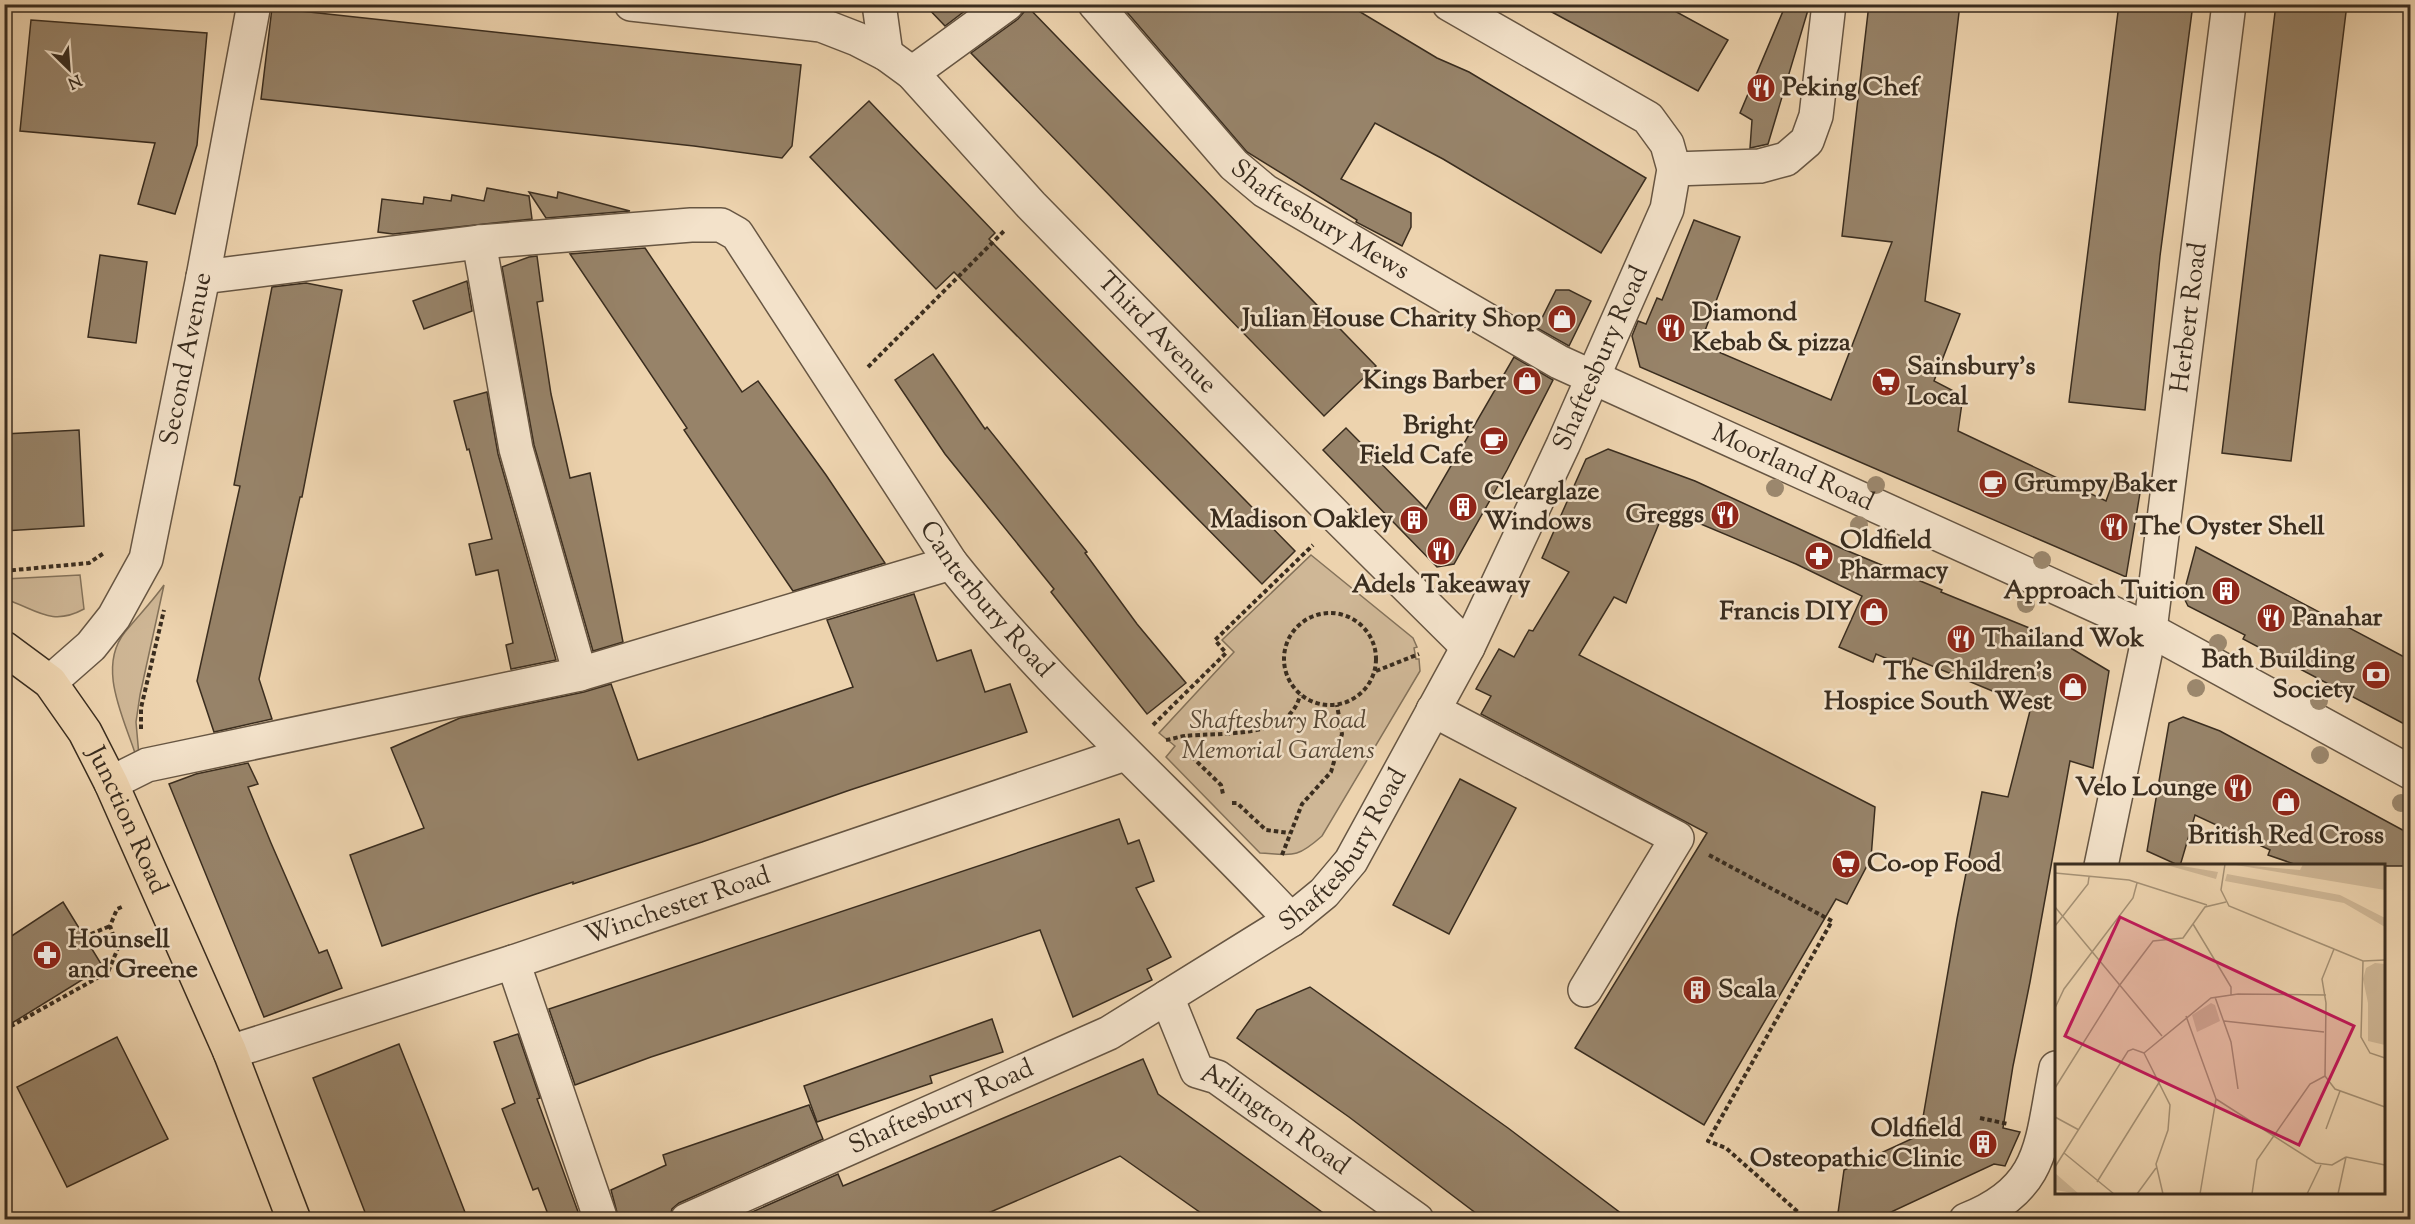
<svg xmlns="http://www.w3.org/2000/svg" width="2415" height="1224" viewBox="0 0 2415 1224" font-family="'Sorts Mill Goudy',serif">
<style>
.green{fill:#cfb796;stroke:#84725a;stroke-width:1.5}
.building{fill:#978369;stroke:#3a2d1f;stroke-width:1.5}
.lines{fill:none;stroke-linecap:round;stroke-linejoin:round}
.minor-casing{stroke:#675643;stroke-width:36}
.major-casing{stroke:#3a2d1f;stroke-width:36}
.path{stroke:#3a2d1f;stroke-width:4;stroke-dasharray:4.5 3;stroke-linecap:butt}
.minor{stroke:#f3e2ca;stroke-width:33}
.major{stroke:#edd3ae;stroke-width:33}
.tree{fill:#9b876d}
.labels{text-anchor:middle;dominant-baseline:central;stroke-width:5;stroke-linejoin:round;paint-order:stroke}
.poi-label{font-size:26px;font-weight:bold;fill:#3a2d1f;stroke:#f3e2ca;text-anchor:start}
.street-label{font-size:26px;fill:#3a2d1f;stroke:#f3e2ca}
.park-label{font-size:26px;font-style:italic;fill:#584937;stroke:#f3e2ca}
.inset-road{fill:none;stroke:#a59175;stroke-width:1.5}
.view{fill:#c2185b;fill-opacity:0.15;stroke:#c2185b;stroke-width:3}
.inset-edge{fill:none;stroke:#3a2d1f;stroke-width:3}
</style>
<rect width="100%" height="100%" fill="#edd3ae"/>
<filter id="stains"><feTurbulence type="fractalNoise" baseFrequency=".00333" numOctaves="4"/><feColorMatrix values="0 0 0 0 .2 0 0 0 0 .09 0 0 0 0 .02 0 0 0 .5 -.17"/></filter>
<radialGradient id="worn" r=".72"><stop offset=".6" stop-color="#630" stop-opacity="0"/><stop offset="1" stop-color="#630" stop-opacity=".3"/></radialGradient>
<g class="green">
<path d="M1311,555L1413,638L1417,647L1414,648L1416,659H1419L1420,671L1322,836C1296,859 1293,855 1260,853L1166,757L1175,746L1159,733L1234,652L1222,640Z"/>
<path d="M80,575L84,609C51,627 36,609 5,599V579Z"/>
<path d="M164,585L140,695L136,722L139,756L135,753C123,716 97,667 125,632C138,616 152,602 164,585Z"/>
</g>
<g class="building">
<polygon points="924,4 974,4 945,26"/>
<polygon points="1025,4 1376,366 1324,416 971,53 1018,19 1024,12"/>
<polygon points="1120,4 1347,4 1437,58 1469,72 1646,178 1601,253 1443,159 1375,123 1341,179 1411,213 1411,227 1402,246 1356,222 1357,220 1247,152"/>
<polygon points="1537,4 1662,4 1728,40 1698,91"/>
<polygon points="1786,4 1793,4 1808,10 1768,144 1750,148 1752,120 1740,113"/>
<polygon points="1869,4 1960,4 1925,301 1960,314 1934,381 1963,396 1958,431 2106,501 2114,479 2140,493 2126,577 1640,367 1632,336 1638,321 1646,324 1657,298 1662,300 1694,220 1740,237 1700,344 1831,400 1892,242 1842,236"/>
<polygon points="2119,4 2193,4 2160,256 2145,410 2069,402"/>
<polygon points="2276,4 2347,4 2291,461 2222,453"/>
<polygon points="272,8 801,65 792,146 782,158 694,146 261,99"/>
<polygon points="31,20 207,33 197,145 175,214 138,204 155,143 20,131"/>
<polygon points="869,101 995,233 989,239 1295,551 1262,584 954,272 936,289 810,157"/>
<polygon points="487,188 529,196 532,219 393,234 378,232 382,199 423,204 424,197 451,201 452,195 484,201"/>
<polygon points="529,192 557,198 558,192 630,211 546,218"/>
<polygon points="645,248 742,392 758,381 826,475 885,563 793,591 713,473 684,430 687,428 570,254"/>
<polygon points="100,255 147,262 136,343 88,337"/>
<polygon points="537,256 543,301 537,302 551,394 570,478 590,473 623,642 593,651 534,445 502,267 529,257"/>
<polygon points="467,281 472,311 424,329 413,301"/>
<polygon points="306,283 342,290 302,497 300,497 259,679 272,719 214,732 197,681 240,486 234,485 272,287"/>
<polygon points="1556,290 1569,290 1591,301 1569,346 1537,328"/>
<polygon points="933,354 985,429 987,427 1087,552 1085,553 1137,624 1186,683 1147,714 1051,592 1054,589 945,454 895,380"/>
<polygon points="1514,357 1553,380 1507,470 1454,564 1437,567 1323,450 1346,428 1426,509"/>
<polygon points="487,392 498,454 556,660 511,669 506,645 513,643 498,570 476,575 469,544 492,539 469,449 467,450 454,401"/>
<polygon points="79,430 84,526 4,531 4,434"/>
<polygon points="1608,449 1695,481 1843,549 1942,590 1941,592 2054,638 2109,671 2093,768 2070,761 2030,982 2013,1066 2003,1128 2020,1132 2005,1166 1994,1164 1874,1220 1837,1220 1844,1170 1920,1135 1957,919 1982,792 2008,797 2031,707 1913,658 1909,668 1876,654 1873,662 1839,647 1862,596 1796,564 1665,509 1626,603 1614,597 1579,655 1875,807 1871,858 1847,904 1836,899 1704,1125 1575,1048 1707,833 1481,714 1491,696 1476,689 1499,649 1514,657 1529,630 1533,631 1569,572 1542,558 1586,459"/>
<polygon points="2196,547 2410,660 2410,727 2243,639 2245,635 2188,606 2183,596"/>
<polygon points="914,594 937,661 971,650 985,692 1010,684 1027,732 850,790 702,842 573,884 573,882 536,894 382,946 350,855 424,828 391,748 460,718 584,692 611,684 638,760 853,687 827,620"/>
<polygon points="2183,717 2220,731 2410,834 2410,866 2300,866 2268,855 2270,850 2195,815 2180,866 2147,851 2169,723"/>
<polygon points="248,763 258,784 248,787 271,843 319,953 327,950 342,988 264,1017 169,784 196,774"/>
<polygon points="1460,779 1516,808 1449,934 1393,905"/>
<polygon points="1119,819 1128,844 1139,840 1154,881 1136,888 1171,957 1147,969 1152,980 1073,1017 1040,930 651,1057 575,1085 549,1009"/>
<polygon points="63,902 103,967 4,1028 4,941"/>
<polygon points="1310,987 1508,1128 1630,1220 1485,1220 1349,1117 1237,1038 1257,1010"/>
<polygon points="992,1019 1003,1052 930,1076 932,1083 817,1122 804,1086"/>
<polygon points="518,1034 540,1098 537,1099 581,1220 543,1220 549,1217 538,1188 533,1190 502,1109 515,1103 494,1042"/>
<polygon points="117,1037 168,1139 67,1187 17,1087"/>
<polygon points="399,1044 428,1117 468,1220 368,1220 313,1078"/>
<polygon points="1143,1059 1158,1094 1333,1220 1211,1220 1120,1156 972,1220 734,1220 838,1174 843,1186"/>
<polygon points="809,1105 823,1139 679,1203 672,1209 669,1220 619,1220 611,1190 666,1165 663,1155"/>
</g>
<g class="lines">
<g class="minor-casing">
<g id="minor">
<path id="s1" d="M631,4L821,25L857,39L886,54L912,73L1031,205L1337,517L1468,647"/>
<polyline points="879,4 886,54"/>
<path id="s2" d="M1095,4L1234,165L1265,191L1559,362L2150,630L2410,772"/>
<polyline points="912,73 1007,4"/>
<polyline points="1674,169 1760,166 1786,159 1807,141 1816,116 1829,4"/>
<polyline points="479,242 516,449 580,674"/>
<path id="s3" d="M203,277L479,242L691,225H721L737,234L951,563C1054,692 1179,800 1291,920"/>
<path id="s4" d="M50,682L91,646L114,617L146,559L203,277L254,4"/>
<polyline points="1433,710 1677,838 1585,990"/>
<polyline points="111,783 147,765 580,674 951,563"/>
<path id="s5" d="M2101,866L2150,630L2229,4"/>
<polyline points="513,962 601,1220"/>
<path id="s6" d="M1167,997L1197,1071L1217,1077L1417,1220"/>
<path id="s7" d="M230,1052L513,962L1125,754"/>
<path id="s8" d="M687,1220L1109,1033L1291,920L1324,893L1351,861L1468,647L1563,445L1667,209L1674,169L1667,144L1648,118L1449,4"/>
<path d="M1966,1220C2046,1189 2041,1141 2056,1068"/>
</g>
</g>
<g class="major-casing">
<g id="major">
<path id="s9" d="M4,648L50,682L85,732L111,783L230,1052L294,1220"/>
</g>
</g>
<g class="path">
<polyline points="868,367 1005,230"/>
<polyline points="4,571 89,563 104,553"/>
<circle cx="1330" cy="659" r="46"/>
<polyline points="1376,671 1419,654"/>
<polyline points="1153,725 1226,653 1215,640 1313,545"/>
<polyline points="141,729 141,708 164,610"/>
<polyline points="1183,736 1191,756 1221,785 1223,794"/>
<path d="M1166,740C1172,739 1178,737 1185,736C1220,732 1290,740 1300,695"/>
<polyline points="1232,803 1237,803 1266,830 1289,833"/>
<polyline points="1282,855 1302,804 1331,772 1342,734 1337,705"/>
<polyline points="1709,855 1832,921 1708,1141 1726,1148 1807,1220"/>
<polyline points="84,937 110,926"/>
<polyline points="4,1030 108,972 118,948 110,926 117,909 124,906"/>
<polyline points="1980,1118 2008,1124"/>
</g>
<use href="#minor" class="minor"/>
<use href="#major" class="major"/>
</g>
<g class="tree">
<circle cx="1876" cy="485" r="9"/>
<circle cx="1775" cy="488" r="9"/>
<circle cx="1859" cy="525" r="9"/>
<circle cx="2042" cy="560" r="9"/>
<circle cx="2026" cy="604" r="9"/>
<circle cx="2218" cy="643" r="9"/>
<circle cx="2196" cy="688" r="9"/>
<circle cx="2319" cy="701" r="9"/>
<circle cx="2320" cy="755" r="9"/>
<circle cx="2401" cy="803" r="9"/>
</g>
<defs>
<g id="restaurant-disc" transform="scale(1.5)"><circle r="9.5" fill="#8f2418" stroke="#f3e2ca"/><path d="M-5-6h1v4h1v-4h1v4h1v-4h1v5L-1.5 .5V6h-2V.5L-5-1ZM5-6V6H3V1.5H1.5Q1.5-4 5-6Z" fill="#fff"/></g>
<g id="shop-disc" transform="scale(1.5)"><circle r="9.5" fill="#8f2418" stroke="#f3e2ca"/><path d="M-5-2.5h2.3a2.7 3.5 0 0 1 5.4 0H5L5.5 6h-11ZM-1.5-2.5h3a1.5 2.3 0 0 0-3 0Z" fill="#fff"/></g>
<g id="supermarket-disc" transform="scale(1.5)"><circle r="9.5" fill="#8f2418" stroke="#f3e2ca"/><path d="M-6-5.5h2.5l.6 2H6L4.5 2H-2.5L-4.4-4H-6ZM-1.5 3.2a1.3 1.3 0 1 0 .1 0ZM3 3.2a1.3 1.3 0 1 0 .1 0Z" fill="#fff"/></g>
<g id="cafe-disc" transform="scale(1.5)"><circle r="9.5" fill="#8f2418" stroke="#f3e2ca"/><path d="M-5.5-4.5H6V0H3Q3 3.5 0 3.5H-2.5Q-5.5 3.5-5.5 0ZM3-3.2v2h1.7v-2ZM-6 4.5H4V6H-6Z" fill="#fff"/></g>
<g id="building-disc" transform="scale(1.5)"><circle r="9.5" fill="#8f2418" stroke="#f3e2ca"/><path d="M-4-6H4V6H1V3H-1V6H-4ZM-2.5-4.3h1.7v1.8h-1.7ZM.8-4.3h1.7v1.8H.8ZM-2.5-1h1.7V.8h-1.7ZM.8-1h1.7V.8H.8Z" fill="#fff"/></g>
<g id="pharmacy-disc" transform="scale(1.5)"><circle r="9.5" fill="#8f2418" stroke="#f3e2ca"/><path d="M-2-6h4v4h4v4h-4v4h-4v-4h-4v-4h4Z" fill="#fff"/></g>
<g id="bank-disc" transform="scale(1.5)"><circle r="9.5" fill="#8f2418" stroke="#f3e2ca"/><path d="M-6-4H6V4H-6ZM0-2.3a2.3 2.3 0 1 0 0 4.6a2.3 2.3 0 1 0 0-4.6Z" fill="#fff"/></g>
</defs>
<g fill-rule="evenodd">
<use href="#restaurant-disc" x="1761" y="88"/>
<use href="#shop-disc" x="1562" y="319"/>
<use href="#restaurant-disc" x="1671" y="328"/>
<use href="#shop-disc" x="1527" y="381"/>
<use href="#supermarket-disc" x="1886" y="382"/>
<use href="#cafe-disc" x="1494" y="441"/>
<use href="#cafe-disc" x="1993" y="484"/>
<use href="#building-disc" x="1463" y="507"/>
<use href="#restaurant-disc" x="1725" y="515"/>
<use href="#building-disc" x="1414" y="520"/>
<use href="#restaurant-disc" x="2114" y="527"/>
<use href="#restaurant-disc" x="1441" y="551"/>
<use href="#pharmacy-disc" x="1819" y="556"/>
<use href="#building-disc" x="2226" y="591"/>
<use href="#shop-disc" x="1874" y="612"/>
<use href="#restaurant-disc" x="2271" y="618"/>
<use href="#restaurant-disc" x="1961" y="639"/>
<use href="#bank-disc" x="2376" y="675"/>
<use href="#shop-disc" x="2073" y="687"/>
<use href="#restaurant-disc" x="2238" y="788"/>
<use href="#shop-disc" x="2286" y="802"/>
<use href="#supermarket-disc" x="1846" y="864"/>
<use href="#pharmacy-disc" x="47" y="955"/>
<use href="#building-disc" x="1697" y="990"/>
<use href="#building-disc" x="1983" y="1144"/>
</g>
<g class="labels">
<g class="poi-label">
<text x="1782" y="88">Peking Chef</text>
<text x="1692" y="313">Diamond<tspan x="1692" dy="30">Kebab &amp; pizza</tspan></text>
<text x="1541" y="319" text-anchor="end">Julian House Charity Shop</text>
<text x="1907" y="367">Sainsbury's<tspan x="1907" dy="30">Local</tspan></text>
<text x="1506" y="381" text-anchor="end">Kings Barber</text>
<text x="1473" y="426" text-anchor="end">Bright<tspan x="1473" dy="30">Field Cafe</tspan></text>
<text x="2014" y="484">Grumpy Baker</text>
<text x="1484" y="492">Clearglaze<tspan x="1484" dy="30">Windows</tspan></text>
<text x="1704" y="515" text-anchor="end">Greggs</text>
<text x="1393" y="520" text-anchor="end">Madison Oakley</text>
<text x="2135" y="527">The Oyster Shell</text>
<text x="1840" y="541">Oldfield<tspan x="1840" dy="30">Pharmacy</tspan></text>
<text x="1441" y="585" text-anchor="middle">Adels Takeaway</text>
<text x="2205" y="591" text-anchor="end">Approach Tuition</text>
<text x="1853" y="612" text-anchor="end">Francis DIY</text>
<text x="2292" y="618">Panahar</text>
<text x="1982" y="639">Thailand Wok</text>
<text x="2355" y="660" text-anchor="end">Bath Building<tspan x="2355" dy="30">Society</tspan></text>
<text x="2052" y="672" text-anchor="end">The Children's<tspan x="2052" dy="30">Hospice South West</tspan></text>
<text x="2217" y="788" text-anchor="end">Velo Lounge</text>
<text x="2286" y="836" text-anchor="middle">British Red Cross</text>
<text x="1867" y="864">Co-op Food</text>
<text x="68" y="940">Hounsell<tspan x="68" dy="30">and Greene</tspan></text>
<text x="1718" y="990">Scala</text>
<text x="1962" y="1129" text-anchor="end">Oldfield<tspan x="1962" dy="30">Osteopathic Clinic</tspan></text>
</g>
<g class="street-label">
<text stroke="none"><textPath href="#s2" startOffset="315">Shaftesbury Mews</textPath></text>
<text stroke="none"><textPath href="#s5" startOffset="556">Herbert Road</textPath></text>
<text stroke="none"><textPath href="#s1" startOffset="652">Third Avenue</textPath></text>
<text stroke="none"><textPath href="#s4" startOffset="362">Second Avenue</textPath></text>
<text stroke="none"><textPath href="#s8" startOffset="1322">Shaftesbury Road</textPath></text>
<text stroke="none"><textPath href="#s2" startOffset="850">Moorland Road</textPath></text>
<text stroke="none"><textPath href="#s3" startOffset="982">Canterbury Road</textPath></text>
<text stroke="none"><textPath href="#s9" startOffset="216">Junction Road</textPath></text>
<text stroke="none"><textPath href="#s8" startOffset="764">Shaftesbury Road</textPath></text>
<text stroke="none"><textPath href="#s7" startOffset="471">Winchester Road</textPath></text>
<text stroke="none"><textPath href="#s8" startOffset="278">Shaftesbury Road</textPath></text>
<text stroke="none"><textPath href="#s6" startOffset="172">Arlington Road</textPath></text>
</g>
<g class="park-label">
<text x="1278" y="721">Shaftesbury Road<tspan x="1278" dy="30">Memorial Gardens</tspan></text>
</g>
</g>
<g transform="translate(2055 864)">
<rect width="330" height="330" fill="#edd3ae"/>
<path d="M108,0H115L163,8L161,15ZM175,0L245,6L248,0H330V26ZM172,10L285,31L330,54V63L289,39L170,17ZM320,99L330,100V181L313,177V139L308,115L311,104ZM156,139L160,141L165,157L142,168L137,151ZM0,309L24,330L0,326Z" fill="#cfb796"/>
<path class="inset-road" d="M170,0L166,26L174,42L279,85L267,115L271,139L270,212L280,225L330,243M0,9L74,16L152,41M0,43L107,172M138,60L176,123V131M0,62L33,20L34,13M279,85L308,97L330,96M308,97L306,173L315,189L330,194M160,133L176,178L183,225M0,144L9,125L78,34L82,19M131,152L161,235L145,330M169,157L269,168M89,189L156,134L183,130L271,131M89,189L115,241L113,266L101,300L108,330M0,224L64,122L98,77L128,74L150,43L171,38M161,235L261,299L277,301L291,293M0,253L24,266M271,265L285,227M9,289L59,330M291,293L330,301M0,303L73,187L78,185L89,189M42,318L105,217M82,330L101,304M197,330L202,296L255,220L270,212M252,330L266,301M283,330L291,293"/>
<path class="view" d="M65,53L299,162L244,281L10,172Z"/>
<rect width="330" height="330" class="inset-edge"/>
</g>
<rect width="2415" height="1224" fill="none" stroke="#edd3ae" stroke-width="24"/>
<rect x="6" y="6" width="2403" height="1212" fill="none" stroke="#3a2d1f" stroke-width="3"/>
<rect x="12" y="12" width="2391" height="1200" fill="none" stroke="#3a2d1f" stroke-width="1.5"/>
<g transform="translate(69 69) rotate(155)" stroke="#f3e2ca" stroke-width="4.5" paint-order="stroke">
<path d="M0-4.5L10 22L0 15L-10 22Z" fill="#3a2d1f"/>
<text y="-9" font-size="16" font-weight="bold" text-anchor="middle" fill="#3a2d1f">N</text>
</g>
<rect width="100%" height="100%" filter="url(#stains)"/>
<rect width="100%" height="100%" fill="url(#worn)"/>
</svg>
